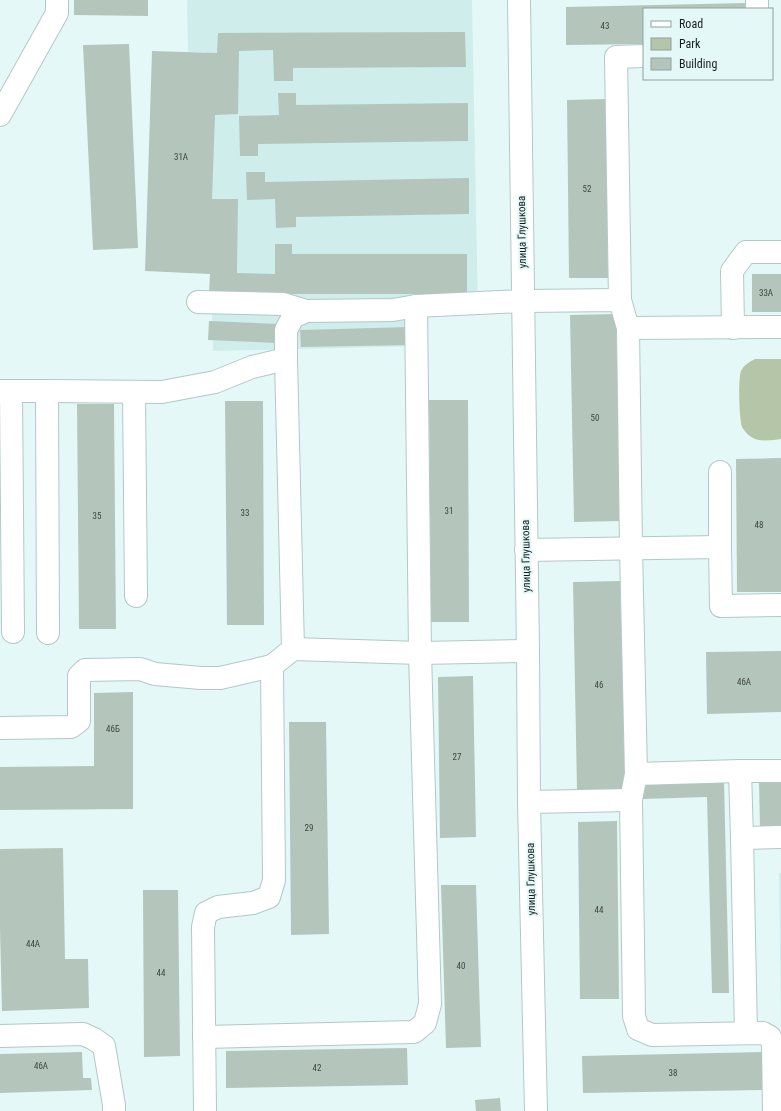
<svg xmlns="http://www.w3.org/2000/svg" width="781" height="1111" viewBox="0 0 781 1111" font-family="'Roboto Condensed',sans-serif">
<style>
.built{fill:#cfedeb}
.green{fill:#b5c6a8}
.building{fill:#b4c5bc}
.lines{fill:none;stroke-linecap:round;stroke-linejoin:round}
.minor-casing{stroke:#b4c7c6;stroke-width:24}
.minor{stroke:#fff;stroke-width:22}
.labels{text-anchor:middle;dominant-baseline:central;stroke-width:4;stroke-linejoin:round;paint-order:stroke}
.number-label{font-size:9px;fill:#3d4644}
.street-label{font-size:11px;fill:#151c1c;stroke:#e4f9f7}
</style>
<rect width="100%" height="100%" fill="#e4f9f7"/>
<g class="built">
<polygon points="187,0 472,0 478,311 426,312 426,346 213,351 206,52 188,52"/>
<polygon points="779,873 781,873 781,1026"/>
</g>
<path class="green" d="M755,359H781V439C774,440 758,442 753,438C749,436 745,432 742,427C739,419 738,378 741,371C744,365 749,362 755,359Z"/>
<g class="building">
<polygon points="74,0 148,0 148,16 74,15"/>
<polygon points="747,3 747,9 644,9 644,44 566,45 566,7"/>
<polygon points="465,32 466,67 293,68 293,81 274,81 273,50 239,51 238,114 215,115 212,199 238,199 237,273 275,274 275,244 292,244 292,254 467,254 467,294 209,294 210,274 145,271 152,51 217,53 218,33"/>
<polygon points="129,44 138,248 93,250 83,45"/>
<polygon points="278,93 296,93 296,105 468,103 468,141 258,144 258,156 240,156 239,116 279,115"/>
<polygon points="606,99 608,278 569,278 567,100"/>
<polygon points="246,172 265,172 265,182 469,178 469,214 296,217 296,227 276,228 275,199 247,200"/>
<rect x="752" y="274" width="29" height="38"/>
<polygon points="616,314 620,521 574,522 570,315"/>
<polygon points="209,321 278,324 277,343 208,340"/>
<polygon points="411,327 411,345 301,347 300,330"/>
<polygon points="429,400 468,400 469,622 431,622"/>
<polygon points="225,401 263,401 264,625 227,625"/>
<polygon points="77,404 114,404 116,629 79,629"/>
<polygon points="781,458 781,592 737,592 736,459"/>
<polygon points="620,581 625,789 577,790 573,582"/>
<polygon points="781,651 781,712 707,714 706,652"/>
<polygon points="473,676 476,837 440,838 438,677"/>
<polygon points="133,692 133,809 0,810 0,767 94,766 94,693"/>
<polygon points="289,722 326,722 329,934 291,935"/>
<polygon points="724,781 729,993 712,993 707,797 643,799 643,783"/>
<polygon points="759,782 781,782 781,828 760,828"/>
<polygon points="617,821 619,999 580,999 578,822"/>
<polygon points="63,848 65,959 88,959 89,1008 2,1011 0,929 0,849"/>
<polygon points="441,885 476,885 481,1047 446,1048"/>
<polygon points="143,890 178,890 180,1056 144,1057"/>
<polygon points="407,1048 408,1085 226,1088 226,1051"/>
<polygon points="82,1052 83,1078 91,1078 92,1090 0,1093 0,1054"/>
<polygon points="763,1052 763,1090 583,1093 582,1056"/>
<polygon points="500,1098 501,1111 476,1111 475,1100"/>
</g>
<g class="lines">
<g class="minor-casing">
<g id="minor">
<polyline points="519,0 528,651 529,802 536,1111"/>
<polyline points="757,0 757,9"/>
<polyline points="0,115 57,13 57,0"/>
<polyline points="620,300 616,57 644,56"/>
<polyline points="198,302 283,304 306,311"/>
<polyline points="628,328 631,548 636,774 631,800 634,1016 638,1029 652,1035 763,1033 770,1037 773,1043 774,1111"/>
<polyline points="733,328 732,271 746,252 781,252"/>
<polyline points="286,359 293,649"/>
<polyline points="0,391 47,391 48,633"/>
<polyline points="11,391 13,632"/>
<polyline points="47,391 162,392 215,382 252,367 286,359 286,330 293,317 306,311 393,310 416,306 523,301 620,300 628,328 781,327"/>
<polyline points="134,392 136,596"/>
<polyline points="720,472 720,547"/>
<polyline points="526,550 720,547 721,606 781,605"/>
<polyline points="0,728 71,727 79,721 79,676 85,670 140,669 155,674 201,678 220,678 272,666"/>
<polyline points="740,771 742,838 746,1033"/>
<polyline points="636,774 740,771 781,771"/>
<polyline points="529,802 631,800"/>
<polyline points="742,838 781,837"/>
<polyline points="0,1036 83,1034 94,1039 104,1046 114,1105 114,1111"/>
<polyline points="204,1037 414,1032 425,1023 430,1004 420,653 416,306"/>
<polyline points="205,1111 203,927 206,913 218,907 253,903 269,897 274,880 272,666 293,649 420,653 528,651"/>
</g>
</g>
<use href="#minor" class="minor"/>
</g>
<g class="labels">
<g class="number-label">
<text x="605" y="26">43</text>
<text x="181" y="157">31А</text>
<text x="587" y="189">52</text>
<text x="766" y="293">33А</text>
<text x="595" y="418">50</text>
<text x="449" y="511">31</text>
<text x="245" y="513">33</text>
<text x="97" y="516">35</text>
<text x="759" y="525">48</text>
<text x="744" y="682">46А</text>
<text x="599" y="685">46</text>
<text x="113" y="729">46Б</text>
<text x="457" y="757">27</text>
<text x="309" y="828">29</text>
<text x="599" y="910">44</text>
<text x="33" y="944">44А</text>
<text x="461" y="966">40</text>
<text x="161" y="973">44</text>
<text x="41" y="1066">46А</text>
<text x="317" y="1068">42</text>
<text x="673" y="1073">38</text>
</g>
<g class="street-label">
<text transform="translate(522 232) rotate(-91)">улица Глушкова</text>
<text transform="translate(526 556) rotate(-91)">улица Глушкова</text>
<text transform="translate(531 879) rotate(-91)">улица Глушкова</text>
</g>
</g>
<rect x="643" y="8" width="130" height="72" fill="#e4f9f7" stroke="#91a19f"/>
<rect x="651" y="21" width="20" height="6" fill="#ffffff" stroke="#91a19f"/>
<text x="679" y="28" font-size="12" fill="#151c1c">Road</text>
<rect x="651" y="38" width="20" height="12" fill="#b5c6a8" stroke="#91a19f"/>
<text x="679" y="48" font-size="12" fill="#151c1c">Park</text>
<rect x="651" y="58" width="20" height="12" fill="#b4c5bc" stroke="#91a19f"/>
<text x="679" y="68" font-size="12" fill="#151c1c">Building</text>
</svg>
